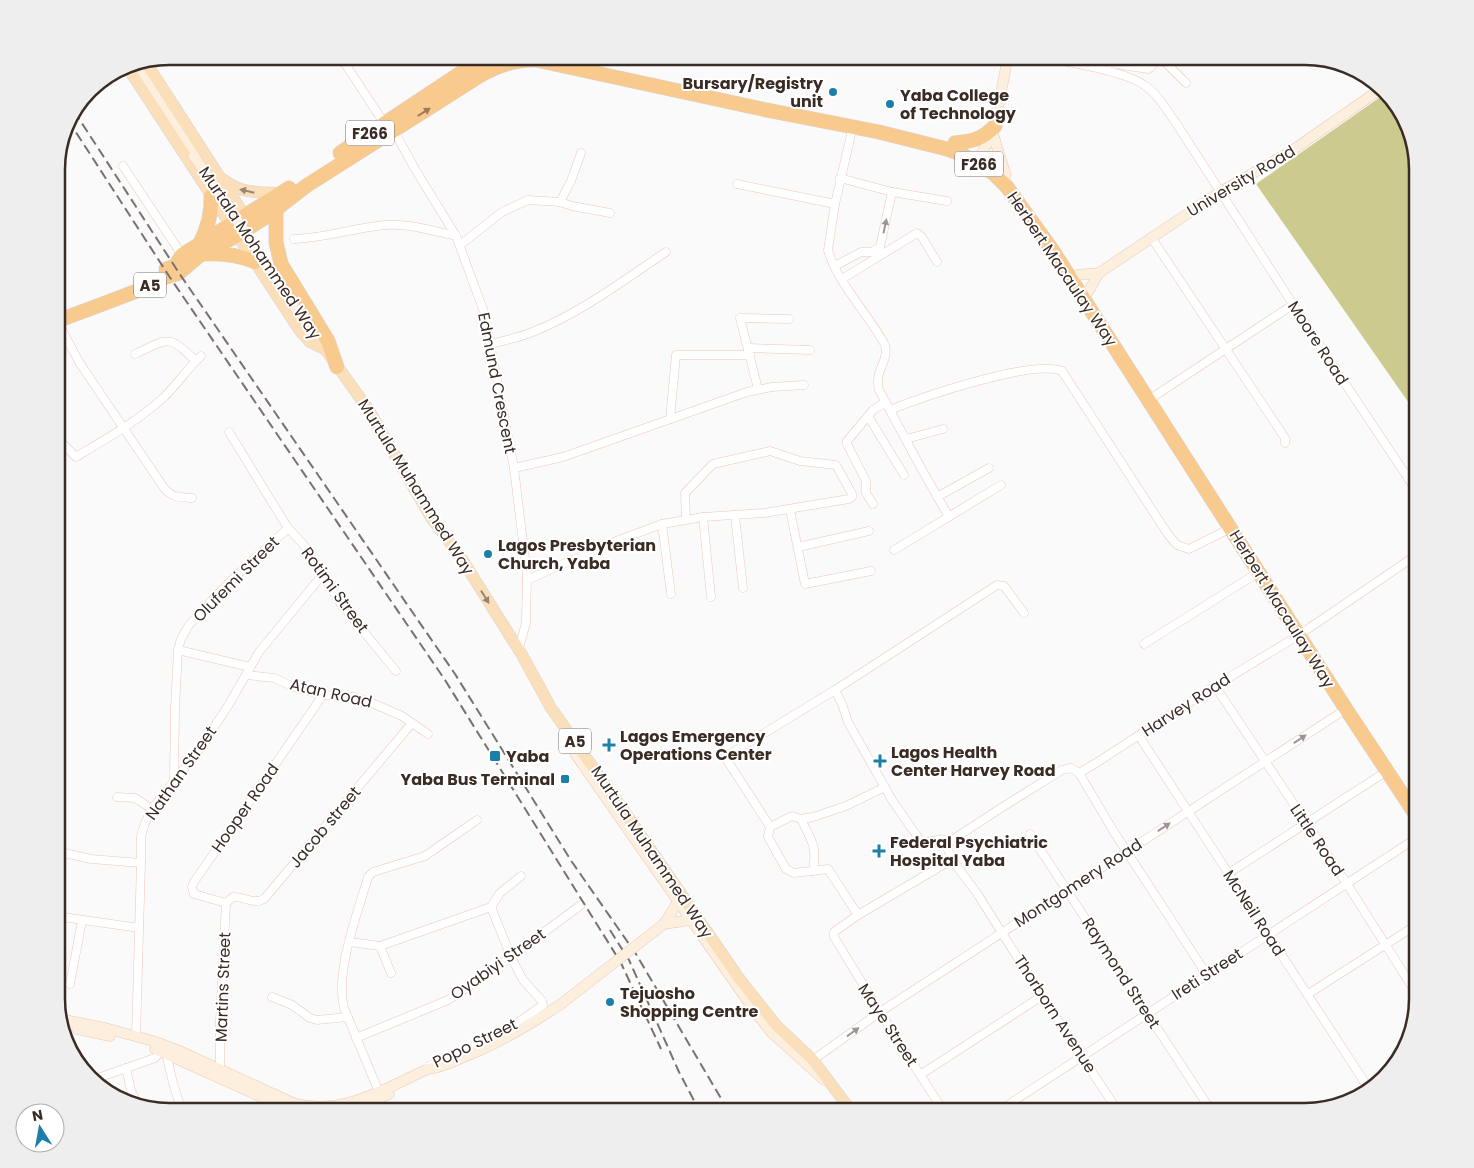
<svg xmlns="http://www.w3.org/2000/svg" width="1474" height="1168" viewBox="0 0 1474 1168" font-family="Poppins,sans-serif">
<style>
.green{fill:#cdca8f}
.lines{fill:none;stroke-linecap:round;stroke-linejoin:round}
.street-casing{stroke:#eec6b8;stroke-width:9}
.secondary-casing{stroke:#eec6b8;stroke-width:11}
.primary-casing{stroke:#d8d5d3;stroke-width:12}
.highway-casing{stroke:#d8d5d3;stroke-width:15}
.street{stroke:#fff;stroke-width:8}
.secondary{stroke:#fdefdd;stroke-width:10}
.primary{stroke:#fbdfbb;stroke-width:11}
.highway{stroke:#f9ca8e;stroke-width:14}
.rail{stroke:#7b716d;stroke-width:2;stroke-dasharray:10 5;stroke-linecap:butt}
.secondary-bridge-casing{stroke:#eec6b8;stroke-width:11;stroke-linecap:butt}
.secondary-bridge{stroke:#fdefdd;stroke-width:10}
.oneway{fill:#9a7a5a}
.oneway2{fill:#9a8570}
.oneway3{fill:#9c9592}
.poi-dot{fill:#1c7faa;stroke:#fff;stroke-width:2}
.labels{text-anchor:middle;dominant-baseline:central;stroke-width:4;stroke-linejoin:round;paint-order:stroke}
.shield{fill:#fff;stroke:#756b66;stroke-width:1}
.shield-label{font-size:15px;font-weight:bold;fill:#3a2b25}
.poi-label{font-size:16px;font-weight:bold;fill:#3a2b25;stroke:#fff;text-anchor:start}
.street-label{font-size:16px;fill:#3a2b25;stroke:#fff}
.rim{fill:none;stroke:#3a2b25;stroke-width:2.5}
</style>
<rect width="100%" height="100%" fill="#fafafa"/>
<polygon class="green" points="1386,93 1406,119 1418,169 1418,416 1256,184"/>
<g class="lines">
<g class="street-casing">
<g id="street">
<polyline points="340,56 384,123"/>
<path d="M1033,56C1061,61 1122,70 1144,85C1157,93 1165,108 1174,120L1318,343L1418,493"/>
<polyline points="1159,56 1186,83"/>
<polyline points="1312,57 1314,65"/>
<polyline points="1110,63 1148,69 1151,67 1158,56"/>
<path d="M853,126L835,204L828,250C836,281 869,315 885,345C889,363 874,369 879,390L921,468L949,517"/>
<polyline points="394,131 415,169 456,236 484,312 514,468 527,575 526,623 519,648 520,651"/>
<polyline points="123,166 182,255"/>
<polyline points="840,178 892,192 947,201"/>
<polyline points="737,184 835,204"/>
<polyline points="560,202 571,181 581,153"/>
<polyline points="1151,237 1285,438 1285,443"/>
<path d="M294,239C325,238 354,228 385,225C409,223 433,231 456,236"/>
<polyline points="460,245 502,212 528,200 560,202 572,206 610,213"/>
<polyline points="835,266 861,252 872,252 880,247 892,192"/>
<polyline points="842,279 917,233 922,237 937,262"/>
<path d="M63,318L59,324L79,362L164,488C172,498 180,497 192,498"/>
<path d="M491,344C506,340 521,337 535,331C582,312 624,280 666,252"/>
<polyline points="749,348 810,350"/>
<path d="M135,354C170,338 167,334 196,361"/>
<polyline points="758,389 740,318 789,319"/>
<polyline points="1153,397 1294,304"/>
<path d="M890,410C922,397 1033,359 1062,371L1167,533L1177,545L1189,549L1223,532L1229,525"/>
<polyline points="868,416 904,475"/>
<polyline points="670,419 676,355 750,355"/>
<polyline points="229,432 270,499 288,528 303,544 341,604 396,671"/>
<path d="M57,438L76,457C106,439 136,422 162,399C176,386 187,369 201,356"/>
<polyline points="906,439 943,429"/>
<polyline points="514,468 563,457 747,392 772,387 804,385"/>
<polyline points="937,497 989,468"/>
<polyline points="873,504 866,493 866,481 847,444 847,441 873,410 886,402"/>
<polyline points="790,510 805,584 871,571"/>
<polyline points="735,516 743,588"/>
<polyline points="703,517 711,597"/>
<polyline points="662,524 671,594"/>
<polyline points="798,547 869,531"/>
<polyline points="894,550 1001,485"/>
<polyline points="527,580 608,544 662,524 703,517 764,513 849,499 852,497 852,494 836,465 800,461 770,451 713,464 685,493 686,520"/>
<polyline points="1144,644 1259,572"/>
<polyline points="178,650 250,667"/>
<polyline points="246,675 274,678 294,687 323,695 354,697 365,700 402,716 428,734"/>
<polyline points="1215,686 1347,884 1418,996"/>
<polyline points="835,690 842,704 848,722 892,800 919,839 923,843 938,840 952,840"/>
<polyline points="1139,736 1369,1089"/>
<polyline points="1079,773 1114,832 1207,975"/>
<polyline points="174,780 175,708 178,650 181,639 189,625 211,601 241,571 288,528"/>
<polyline points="117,797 135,798 152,809"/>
<path d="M801,819C812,842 817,845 813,871"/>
<polyline points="770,827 792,816 801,819 813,817 846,806 885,787"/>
<polyline points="1030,834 1212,1112"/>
<polyline points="56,851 91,859 141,863"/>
<polyline points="1229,873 1387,771"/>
<polyline points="226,903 194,894 192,887 194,882 323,695"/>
<path d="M226,903L233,897C243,896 256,906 265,898L412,723"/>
<polyline points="491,907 500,893 521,876"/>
<polyline points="858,915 828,869 794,873 786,869 768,837 770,827 767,822 725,757 835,690 997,585 1004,586 1024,613"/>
<polyline points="56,916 139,928"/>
<polyline points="350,942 380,946 491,907"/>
<polyline points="380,946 391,973"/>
<polyline points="70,984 82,921"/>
<polyline points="1308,994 1418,924"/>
<polyline points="272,997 292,1005 310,1018 317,1020 348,1017"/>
<polyline points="136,1036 141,863 141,836 145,823 152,809 198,751 228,706 259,652 323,574"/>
<polyline points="356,1038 448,1000 479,980 581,905"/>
<polyline points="166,1053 173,1083 182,1112"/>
<polyline points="813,1060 880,1012 1346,709"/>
<polyline points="429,1066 507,1030 543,1005 542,1001 523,980 511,957 491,907"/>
<polyline points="126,1068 131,1090 138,1106"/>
<polyline points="220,1070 220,1021 226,903"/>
<polyline points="920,1075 1042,996"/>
<polyline points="92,1080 155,1058 161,1051"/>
<path d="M381,1097L344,1008C335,971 357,915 368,877L373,872L425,856L477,820"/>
<polyline points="944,1112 880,1012 834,937 834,932 858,915 953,859"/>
<polyline points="997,1112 1418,837"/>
<path d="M1119,1112C1071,1042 1025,970 980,898C972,885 952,863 948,850C947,846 949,843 952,840L1001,808L1062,770L1071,768L1079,773L1096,763L1215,686L1299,635L1418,554"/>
</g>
</g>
<g class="secondary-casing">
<g id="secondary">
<polyline points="136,63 194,156"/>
<polyline points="993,134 1006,176"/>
<polyline points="980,156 993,134 1008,56"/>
<polyline points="1077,275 1099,273"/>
<polyline points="1088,292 1099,273 1220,192 1290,152 1382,88"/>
<polyline points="298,312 325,350"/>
<polyline points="565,735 576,755 756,1013 772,1033 824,1080"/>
<polyline points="664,924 690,920"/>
<polyline points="664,924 678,902"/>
<path d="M60,1019L105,1028L153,1041L182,1052L291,1102C340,1118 384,1089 428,1069C441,1068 452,1062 464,1057C499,1043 530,1025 561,1004"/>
<polyline points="77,1029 110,1036"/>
<polyline points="155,1049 295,1112"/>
<polyline points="346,1112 365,1105 389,1094"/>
</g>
</g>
<g class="primary-casing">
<g id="primary">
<polyline points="145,61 248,221"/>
<polyline points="126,65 300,331 310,342 326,350 370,412 432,519 460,556 522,655 551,708 631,821 738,977 776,1025 813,1060 852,1112"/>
<path d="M224,180C241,194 260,192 281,193"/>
</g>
</g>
<g class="highway-casing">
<g id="highway">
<path d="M955,143C974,141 982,139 995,126"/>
<polyline points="340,153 462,72 481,62 498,56"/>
<polyline points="276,208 276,242 281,264 328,341 337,367"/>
<path d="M199,245C207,230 212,213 211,196"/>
<path d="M205,254C223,253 239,255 255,262"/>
<polyline points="166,269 175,266 182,255 289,188"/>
<path d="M57,321L100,305L147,287L160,279L179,273L200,255L236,236L266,217L306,186L481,75C499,65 516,59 536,60L762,109L879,132L947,149L963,155L993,173L1007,187L1053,251L1346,709L1418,818"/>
</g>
</g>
<use href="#street" class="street"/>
<use href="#secondary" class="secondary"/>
<use href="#primary" class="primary"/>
<use href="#highway" class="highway"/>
<g class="rail">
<polyline points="74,111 179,273 455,674 572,862 636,954 729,1112"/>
<polyline points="68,120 169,276 445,680 621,963 661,1049"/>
<polyline points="610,930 629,960 679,1072 700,1112"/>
</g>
<g class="secondary-bridge-casing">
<g id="secondary-bridge">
<polyline points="194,156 298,312"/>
<polyline points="561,1004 664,924"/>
</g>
</g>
<use href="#secondary-bridge" class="secondary-bridge"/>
</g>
<defs><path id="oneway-solid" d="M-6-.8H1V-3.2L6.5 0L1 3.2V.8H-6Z" transform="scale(1.25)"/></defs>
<use class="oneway" href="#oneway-solid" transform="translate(424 112) rotate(-32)"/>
<g class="oneway2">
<use href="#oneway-solid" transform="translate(247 191) rotate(-167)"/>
<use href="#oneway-solid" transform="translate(485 597) rotate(58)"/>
</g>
<g class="oneway3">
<use href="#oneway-solid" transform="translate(885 226) rotate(-78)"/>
<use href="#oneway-solid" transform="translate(1300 739) rotate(-33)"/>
<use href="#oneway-solid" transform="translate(1164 827) rotate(-33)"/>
<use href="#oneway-solid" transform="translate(853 1032) rotate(-36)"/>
</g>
<g class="poi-dot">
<circle cx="833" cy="92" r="5"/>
<circle cx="890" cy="104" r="5"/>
<circle cx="488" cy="554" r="5"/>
<path d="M606.5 737.5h5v5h5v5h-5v5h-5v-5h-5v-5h5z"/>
<rect x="489" y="750" width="12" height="12" rx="2.5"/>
<path d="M877.5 753.5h5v5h5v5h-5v5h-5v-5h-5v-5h5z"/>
<rect x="560" y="774" width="10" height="10" rx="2.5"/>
<path d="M876.5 843.5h5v5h5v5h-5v5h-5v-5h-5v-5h5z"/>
<circle cx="610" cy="1002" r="5"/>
</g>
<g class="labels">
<g class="shield">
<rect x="346" y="120.5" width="48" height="25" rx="4"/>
<rect x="955" y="151.5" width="48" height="25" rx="4"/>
<rect x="134" y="272.5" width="32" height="25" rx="4"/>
<rect x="559" y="728.5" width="32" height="25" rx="4"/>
</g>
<g class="shield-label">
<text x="370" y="133">F266</text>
<text x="979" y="164">F266</text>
<text x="150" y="285">A5</text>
<text x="575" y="741">A5</text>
</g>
<g class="poi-label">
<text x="823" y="83" text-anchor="end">Bursary/Registry<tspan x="823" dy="18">unit</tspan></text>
<text x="900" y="95">Yaba College<tspan x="900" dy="18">of Technology</tspan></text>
<text x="498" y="545">Lagos Presbyterian<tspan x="498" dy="18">Church, Yaba</tspan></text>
<text x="620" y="736">Lagos Emergency<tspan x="620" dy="18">Operations Center</tspan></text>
<text x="891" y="752">Lagos Health<tspan x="891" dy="18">Center Harvey Road</tspan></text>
<text x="506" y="756">Yaba</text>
<text x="555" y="779" text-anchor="end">Yaba Bus Terminal</text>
<text x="890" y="842">Federal Psychiatric<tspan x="890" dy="18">Hospital Yaba</tspan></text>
<text x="620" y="993">Tejuosho<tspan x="620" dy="18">Shopping Centre</tspan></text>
</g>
<g class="street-label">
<text transform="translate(1241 181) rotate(-31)">University Road</text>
<text transform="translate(260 253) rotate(56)">Murtala Mohammed Way</text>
<text transform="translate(1062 269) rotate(56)">Herbert Macaulay Way</text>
<text transform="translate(1318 343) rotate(57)">Moore Road</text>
<text transform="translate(497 383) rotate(79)">Edmund Crescent</text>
<text transform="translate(416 487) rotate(58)">Murtula Muhammed Way</text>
<text transform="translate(236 579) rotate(-45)">Olufemi Street</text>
<text transform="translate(335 590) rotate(54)">Rotimi Street</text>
<text transform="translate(1282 609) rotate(58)">Herbert Macaulay Way</text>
<text transform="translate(331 693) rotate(13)">Atan Road</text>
<text transform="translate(1186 705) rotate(-33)">Harvey Road</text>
<text transform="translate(181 773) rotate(-55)">Nathan Street</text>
<text transform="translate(245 808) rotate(-55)">Hooper Road</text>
<text transform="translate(325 827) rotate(-50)">Jacob street</text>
<text transform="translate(1317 840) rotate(56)">Little Road</text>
<text transform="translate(652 852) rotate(56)">Murtula Muhammed Way</text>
<text transform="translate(1078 883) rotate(-33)">Montgomery Road</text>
<text transform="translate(1254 913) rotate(57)">McNeil Road</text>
<text transform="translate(498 964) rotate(-35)">Oyabiyi Street</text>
<text transform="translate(1121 973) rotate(57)">Raymond Street</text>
<text transform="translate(1207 974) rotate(-33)">Ireti Street</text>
<text transform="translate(223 987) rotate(-88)">Martins Street</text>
<text transform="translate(1055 1014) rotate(57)">Thorborn Avenue</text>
<text transform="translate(888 1025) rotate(57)">Maye Street</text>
<text transform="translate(475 1043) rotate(-26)">Popo Street</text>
</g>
</g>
<path d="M0 0H1474V1168H0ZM169 65H1305A104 104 0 0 1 1409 169V999A104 104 0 0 1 1305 1103H169A104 104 0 0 1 65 999V169A104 104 0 0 1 169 65Z" fill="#efeeee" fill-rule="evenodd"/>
<path class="rim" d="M169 65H1305A104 104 0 0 1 1409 169V999A104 104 0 0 1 1305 1103H169A104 104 0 0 1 65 999V169A104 104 0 0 1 169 65Z"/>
<g transform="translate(40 1128) rotate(349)"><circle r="24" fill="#ffffff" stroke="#b0aaa8"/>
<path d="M0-4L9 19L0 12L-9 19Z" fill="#1c7faa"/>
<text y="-8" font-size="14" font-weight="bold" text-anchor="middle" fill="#3a2b25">N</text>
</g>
</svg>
